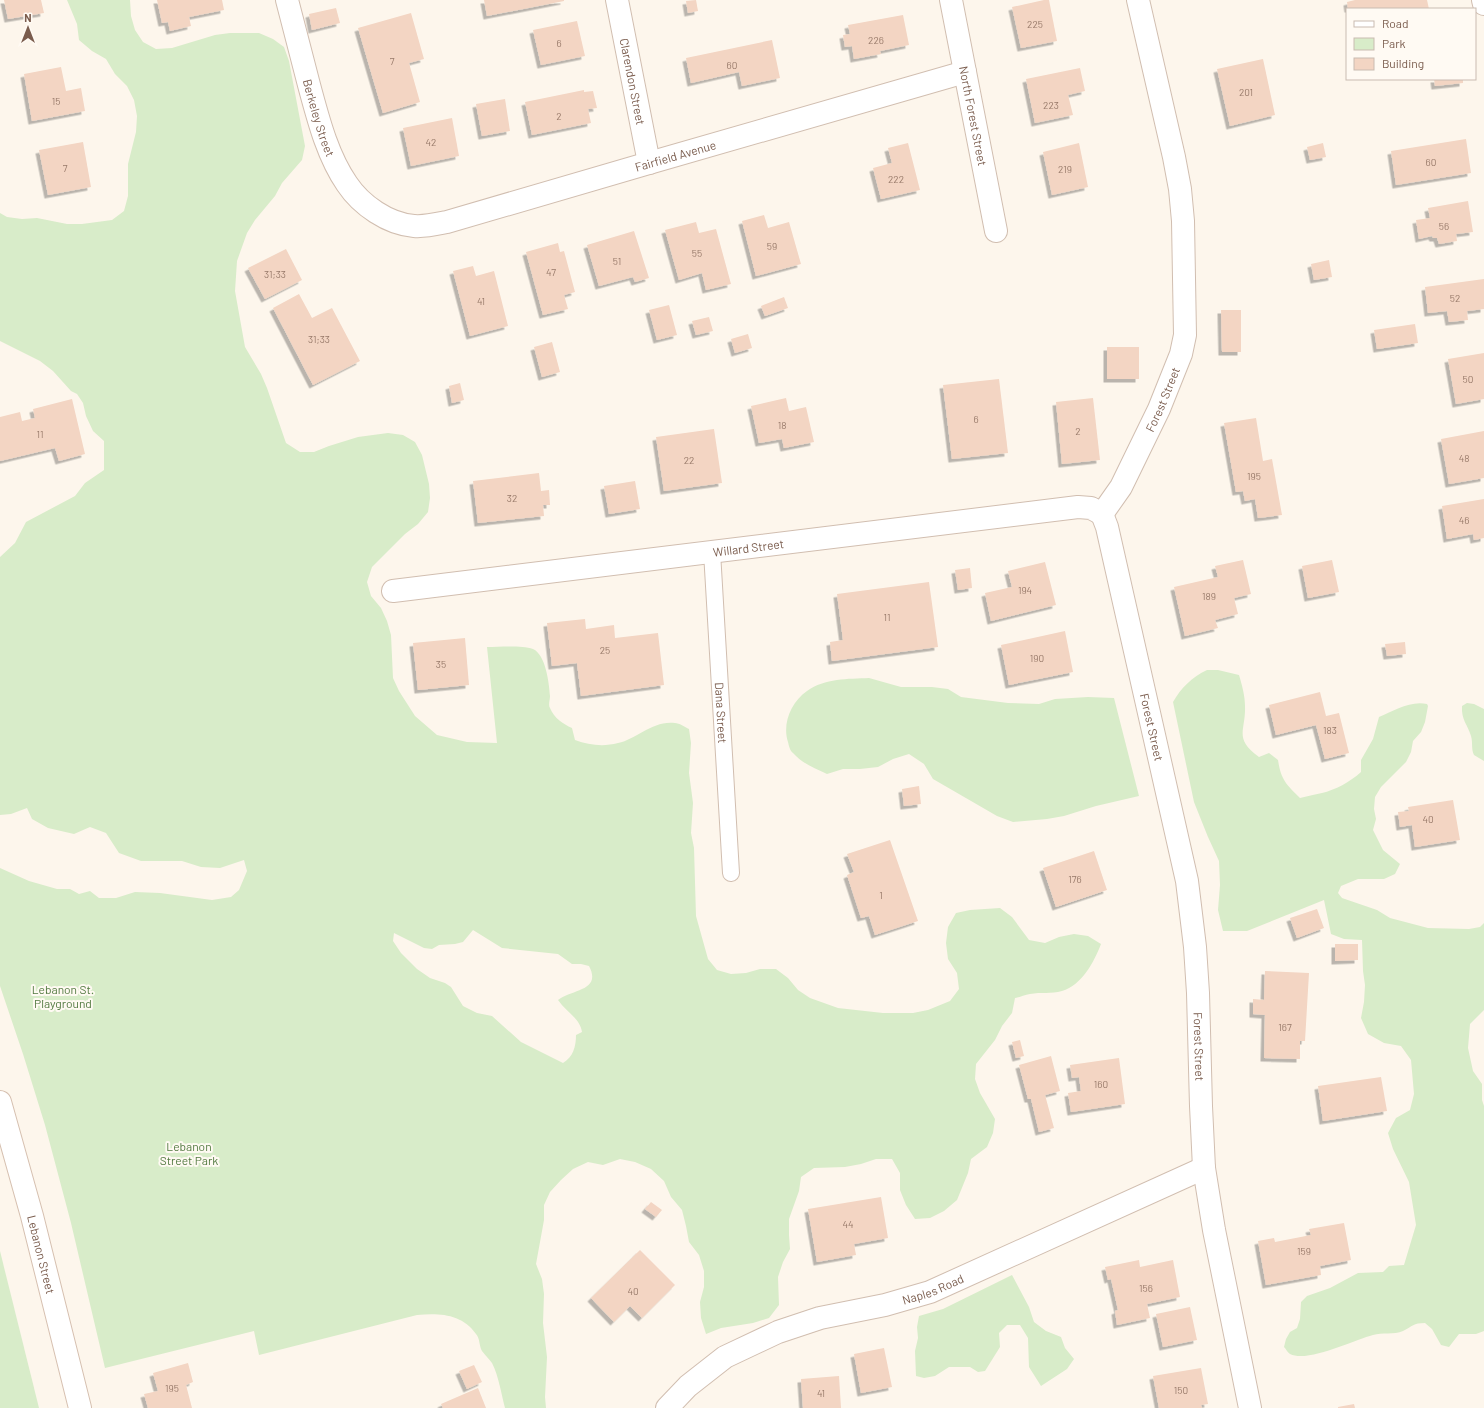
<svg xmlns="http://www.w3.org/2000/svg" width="1484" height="1408" viewBox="0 0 1484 1408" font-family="Barlow,sans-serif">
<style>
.green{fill:#d8ecc9;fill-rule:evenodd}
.building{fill:#f3d5c3;filter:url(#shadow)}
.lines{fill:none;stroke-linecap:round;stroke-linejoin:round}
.service-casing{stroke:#d1beb0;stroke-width:18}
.minor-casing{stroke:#d1beb0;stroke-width:24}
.secondary-casing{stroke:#d6c0b0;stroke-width:24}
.service{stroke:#fff;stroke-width:16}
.minor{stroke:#fff;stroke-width:22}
.secondary{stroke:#fff;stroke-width:22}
.labels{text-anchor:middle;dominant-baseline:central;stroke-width:4;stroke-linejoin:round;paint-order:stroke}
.number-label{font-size:10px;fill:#987a6a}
.street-label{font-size:12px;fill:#7a5c4d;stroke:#fffaf3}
.park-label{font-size:12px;fill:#537a41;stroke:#fffaf3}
</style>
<defs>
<filter id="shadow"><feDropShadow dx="-3.5" dy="3.5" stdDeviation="0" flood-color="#0004"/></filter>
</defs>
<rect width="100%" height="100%" fill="#fdf6ec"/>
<g class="green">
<path d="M67,0H130L131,16L135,30L143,42L156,49L172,48L215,35L230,33H259L273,39L284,47L289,61L305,146L302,160L282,183L275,196L255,220L247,233L237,261L235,291L245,347L261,374L267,388L286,443L300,452H314L329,446L358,437L388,433L403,435L415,442L422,455L429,484L430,498L428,512L418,524L405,534L372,567L367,582L371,596L381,608L387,621L391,635L393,678L399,691L415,716L437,735L467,742L497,743L487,647C499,647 521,645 533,649C546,655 549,683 550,696C550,700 548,705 550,708C554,718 563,724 572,728L575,740C589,745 603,747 618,743C637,739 653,720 675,723C679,723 685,727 689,729L691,743L689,773L693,803L691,833L694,848L696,916L708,959L717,970L731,974L746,973L760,969H776L788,978L798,990L810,998L838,1008L883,1013H913L928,1010L950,1001L959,989L957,973L948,959L946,943L948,927L956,913L970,910L1000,908L1012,917L1029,940L1045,943L1059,937L1074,934L1088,936L1101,944C1094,962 1082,985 1062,991C1051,994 1041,992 1030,994C1025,995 1020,997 1015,998L1012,1013L1002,1026L995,1040L976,1064L975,1079L980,1093L995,1119L993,1133L987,1147L971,1159L968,1173L957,1200L944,1211L930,1218L915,1219L906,1205L900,1190V1173L892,1159H876L861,1164L845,1167L814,1168L801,1177L799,1191L789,1219V1235L790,1249L783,1262L778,1277L779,1305L769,1318L753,1323L721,1328L706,1334L701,1318L700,1302L704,1287V1271L699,1255L689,1242L686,1226L682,1210L671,1197L664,1181L651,1169L635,1162L620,1159L603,1165L588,1162L573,1169L561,1180L550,1192L544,1205V1220L536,1264L542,1279L544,1294L543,1323L547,1357L545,1397L546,1408H505C501,1393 499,1377 492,1363C489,1359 485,1355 482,1351C479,1346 480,1338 476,1334C462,1314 440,1313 417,1315L259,1355L254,1331L105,1368L71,1223L45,1125L23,1054L0,986V868L29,881L57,889H70L79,894L90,891L99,898H116L135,892L160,893L212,900L231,897L239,890L247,871L244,860L220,868L201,867L182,861H141L119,853L106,833L90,827L74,834L48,828L32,819L27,808L11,814L0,815V557L15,543L26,522L75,496L85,483L104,470V441L93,431L86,416L83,403L77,394L71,391L53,371L40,361L0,341V213L7,217L22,219L37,218L67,224H82L112,220L124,211L128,196V164L136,132L137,116L134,100L127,86L115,74L106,59L92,51L79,40L77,24ZM473,930L502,948L558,954L572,964H581L589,966C602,991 572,989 558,1000C566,1012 580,1018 582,1032L576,1035C576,1047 573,1057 563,1063L521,1042L492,1016L477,1013L463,1006L451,987L445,983L430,978L417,969L401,953L393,941L394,933L424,948L432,949L439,945L455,944L463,942Z"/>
<path d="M1207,670H1218L1239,675C1242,685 1245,696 1245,706C1246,731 1233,738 1259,757L1269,753L1278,760C1281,780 1286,784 1300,798C1307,796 1314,795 1322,793C1335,790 1350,782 1361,772V760L1373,739L1379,717C1393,711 1411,700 1427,704L1428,706L1425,722L1421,732L1413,741L1411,752L1406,762L1381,787L1375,797L1374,809L1376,819L1373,830L1383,850L1400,864L1395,874L1384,879H1358L1341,886L1338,893L1342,898L1377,910L1390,918L1428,928L1469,929L1480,927L1484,923V1010L1470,1024L1468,1048L1473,1071L1482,1084V1100L1484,1106V1331L1476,1334H1459L1449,1347L1441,1345L1432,1329L1425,1323C1413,1323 1413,1326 1403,1331C1394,1335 1382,1332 1373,1335C1354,1340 1308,1363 1290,1354C1288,1353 1286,1349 1284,1347L1286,1339L1290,1332L1297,1328L1300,1319L1301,1302L1307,1296L1330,1288L1358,1273L1383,1272L1389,1266L1404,1265L1416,1225L1409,1182L1393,1149L1388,1133L1396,1118L1410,1110L1414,1094L1411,1060L1401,1046L1384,1043L1368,1034L1361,1018L1364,1002L1365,985L1363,971L1362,940L1344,939L1331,934L1324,900L1247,931H1223L1218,910L1220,885L1219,861L1208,837L1194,802L1173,702C1181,688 1192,677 1207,670Z"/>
<path d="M869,678L901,687H932L948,689L961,697L1008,703L1039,704L1055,699L1088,697L1114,698L1139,796L1096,806L1064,816L1047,819L1013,822L997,816L933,779L924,764L909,754L893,759L878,767L860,769H843L827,774C814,768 803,764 793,753C790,751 789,746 788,742C782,724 791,702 807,691C825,678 848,679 869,678Z"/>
<path d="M1467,703L1474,704L1484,709V761L1474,755C1471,749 1473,743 1471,736C1468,725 1461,720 1462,706Z"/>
<polygon points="0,1251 39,1408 0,1408"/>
<polygon points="1012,1275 1029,1307 1034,1322 1046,1331 1061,1337 1065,1348 1074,1359 1067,1369 1041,1386 1029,1367 1028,1338 1020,1325 1007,1325 999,1333 1000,1347 985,1371 978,1372 970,1367 949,1367 935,1376 924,1378 916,1376 915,1351 918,1338 917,1327 919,1316 943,1309"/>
</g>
<g class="building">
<polygon points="4,0 41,0 44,13 8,19"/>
<polygon points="157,0 222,0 224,10 189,17 191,26 170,31 168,22 162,23"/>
<polygon points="484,0 564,0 564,1 487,16"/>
<polygon points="696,0 698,11 688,13 686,1"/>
<polygon points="1044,0 1049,0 1057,41 1021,48 1012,7"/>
<polygon points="1355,0 1427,0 1429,9 1348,9 1347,2"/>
<polygon points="336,8 340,23 312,30 309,14"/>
<polygon points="411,13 424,59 409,63 420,102 383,113 358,28"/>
<polygon points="903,15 909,45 880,51 881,54 854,59 852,46 845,47 843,35 850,34 848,25"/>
<polygon points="577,21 585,56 541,65 533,30"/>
<polygon points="772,40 780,78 742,86 739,72 691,83 686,58"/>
<polygon points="1263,59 1275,115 1230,126 1217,69"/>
<polygon points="61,67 66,91 81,88 85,111 32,121 24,74"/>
<polygon points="1080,68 1085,91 1068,95 1073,115 1035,123 1026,79"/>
<polygon points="1434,79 1463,79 1463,83 1435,86"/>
<polygon points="584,90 584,92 593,91 597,108 588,109 591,123 532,135 525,102"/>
<polygon points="505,99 510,131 482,136 476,104"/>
<polygon points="452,118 459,156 411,166 403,128"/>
<polygon points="1466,139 1471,173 1396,185 1391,151"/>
<polygon points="83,142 91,187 48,195 39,150"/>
<polygon points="908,143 920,190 881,199 873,168 892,163 888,148"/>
<polygon points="1079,143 1088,187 1052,195 1043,152"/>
<polygon points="1323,143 1326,157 1310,160 1307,147"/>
<polygon points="1468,201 1473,232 1456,234 1457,241 1439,244 1437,238 1433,238 1432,236 1419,239 1416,220 1430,218 1428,208"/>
<polygon points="764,215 768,228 789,222 801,264 756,276 742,221"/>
<polygon points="696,222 699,233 716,229 731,284 706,290 702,273 679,280 665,230"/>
<polygon points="634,231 649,278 635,282 633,277 599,286 587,245"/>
<polygon points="558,243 560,252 564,251 575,292 564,295 568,309 543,315 526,252"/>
<polygon points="286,249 302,280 265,299 248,268"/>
<polygon points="1329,260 1332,277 1314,280 1311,264"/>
<polygon points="473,266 476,276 494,271 508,326 470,336 453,271"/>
<polygon points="1484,279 1484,309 1467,311 1468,320 1449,322 1447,311 1428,313 1425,287"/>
<polygon points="299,294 312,318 332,308 360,361 313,385 273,308"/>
<polygon points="784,297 788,308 765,316 761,306"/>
<polygon points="669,305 677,335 657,340 649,310"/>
<polygon points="1221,310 1241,310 1241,352 1222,352"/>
<polygon points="709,317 713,331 696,335 692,321"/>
<polygon points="1415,324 1418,343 1377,349 1374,330"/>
<polygon points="748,334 752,348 735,353 731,339"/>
<polygon points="552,342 560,372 542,377 534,347"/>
<rect x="1107" y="347" width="32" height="32"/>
<polygon points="1484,353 1484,399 1456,404 1448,359"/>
<polygon points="999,379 1008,453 952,459 943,385"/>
<polygon points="460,383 464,400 452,403 449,386"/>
<polygon points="786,398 789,411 806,407 814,442 784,448 782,439 759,443 751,406"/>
<polygon points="1093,398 1100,460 1062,464 1056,402"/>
<polygon points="72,399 85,454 59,461 55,448 0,461 0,417 20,412 22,421 35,418 33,409"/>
<polygon points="1256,418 1263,461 1272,459 1282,515 1258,518 1255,499 1245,501 1243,491 1236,492 1224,423"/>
<polygon points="714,429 722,483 664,491 656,437"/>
<polygon points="1484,431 1484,478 1449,484 1441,439"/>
<polygon points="539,473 541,491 549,490 550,505 543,505 544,516 478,523 473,481"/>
<polygon points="635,481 640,509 609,514 604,486"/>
<polygon points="1484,499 1484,538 1474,540 1473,534 1447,539 1442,506"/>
<polygon points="1243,560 1251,594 1234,598 1238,614 1215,620 1218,628 1185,636 1174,587 1218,577 1215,566"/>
<polygon points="1332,560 1339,592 1308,598 1302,566"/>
<polygon points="1045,562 1056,605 991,621 985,593 1012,587 1008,571"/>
<polygon points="970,568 972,588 958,590 955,570"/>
<polygon points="929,582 938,647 832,661 830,642 843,640 837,594"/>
<polygon points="585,619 586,629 614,625 615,638 658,633 664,685 581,696 577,663 552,666 547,623"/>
<polygon points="1065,631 1073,672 1009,685 1001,645"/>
<polygon points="465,638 469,685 418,690 413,643"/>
<polygon points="1405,642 1406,654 1387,656 1385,644"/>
<polygon points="1320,692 1326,716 1339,713 1349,753 1325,759 1316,725 1276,735 1269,705"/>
<polygon points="919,786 921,804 904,806 902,789"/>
<polygon points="1453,800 1460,840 1415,847 1412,825 1400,827 1398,812 1409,811 1408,807"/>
<polygon points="890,840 918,921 875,935 869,916 861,918 847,875 854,872 847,854"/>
<polygon points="1094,851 1107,890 1056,907 1043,868"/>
<polygon points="1317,909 1324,928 1297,938 1290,918"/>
<polygon points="1335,944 1358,944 1358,960 1335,961"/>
<polygon points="1265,971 1309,973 1305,1041 1300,1041 1300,1059 1264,1058 1265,1015 1253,1014 1253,999 1264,1000"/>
<polygon points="1020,1040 1024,1056 1016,1058 1012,1042"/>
<polygon points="1051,1056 1060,1091 1045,1095 1054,1128 1039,1132 1031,1099 1028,1099 1019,1065"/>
<polygon points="1119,1058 1125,1104 1071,1112 1068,1093 1081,1091 1079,1077 1072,1078 1070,1065"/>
<polygon points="1381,1077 1387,1111 1323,1121 1318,1086"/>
<polygon points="881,1197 888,1238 854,1244 856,1255 817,1262 808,1209"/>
<polygon points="651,1202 662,1210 656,1217 645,1209"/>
<polygon points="1344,1223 1351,1260 1320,1266 1321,1275 1266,1285 1258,1241 1274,1238 1275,1242 1311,1235 1309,1229"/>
<polygon points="640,1250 675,1285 642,1318 630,1306 614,1322 591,1298"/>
<polygon points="1139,1260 1140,1267 1173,1260 1180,1297 1147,1304 1150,1318 1117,1325 1115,1311 1118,1310 1111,1279 1108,1280 1105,1267"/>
<polygon points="1190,1307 1197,1340 1163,1347 1156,1314"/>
<polygon points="884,1348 892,1387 861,1393 854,1354"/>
<polygon points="188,1363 193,1382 186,1385 192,1408 148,1408 144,1394 158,1391 153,1373"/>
<polygon points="474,1365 482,1382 467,1389 459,1371"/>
<polygon points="1201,1368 1208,1404 1201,1405 1202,1408 1159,1408 1153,1376"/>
<polygon points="839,1376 841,1408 803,1408 801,1379"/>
<polygon points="478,1388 486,1408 443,1408 441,1404"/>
<polygon points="1354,1404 1355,1408 1338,1408 1338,1407"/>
</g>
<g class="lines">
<g class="service-casing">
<g id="service">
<path id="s1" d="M712,552L731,873"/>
</g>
</g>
<g class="minor-casing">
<g id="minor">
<path id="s2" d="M287,0C294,28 302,57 309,85C318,118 327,155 347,184C361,205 388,224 414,226C425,227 437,224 447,222L649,163L965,72"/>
<path id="s3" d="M617,0L649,163"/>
<path id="s4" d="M951,0L996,231"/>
<polyline points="1483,0 1484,4"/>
<path id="s5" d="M1102,514L1107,527L1187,881L1195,947L1198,993L1201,1106L1204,1168L1214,1230L1250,1408"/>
<path id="s6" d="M1102,514L1121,487L1159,409L1181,354L1185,335L1183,221L1180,189L1174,157L1138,0"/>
<path id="s7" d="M393,591L1078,507L1091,508L1102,514"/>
<path id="s8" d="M667,1408L688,1386L725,1357L778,1332L820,1318L885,1305L930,1292L1204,1168"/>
</g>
</g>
<g class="secondary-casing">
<g id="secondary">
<path id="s9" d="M0,1102L32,1216L80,1408"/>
</g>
</g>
<use href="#service" class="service"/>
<use href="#minor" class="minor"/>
<use href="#secondary" class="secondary"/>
</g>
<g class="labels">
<g class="number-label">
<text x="1035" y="24">225</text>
<text x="876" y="40">226</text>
<text x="559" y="43">6</text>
<text x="392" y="61">7</text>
<text x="732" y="65">60</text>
<text x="1246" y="92">201</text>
<text x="56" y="101">15</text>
<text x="1051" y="105">223</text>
<text x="559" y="116">2</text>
<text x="431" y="142">42</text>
<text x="1431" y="162">60</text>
<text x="65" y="168">7</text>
<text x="1065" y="169">219</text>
<text x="896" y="179">222</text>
<text x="1444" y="226">56</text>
<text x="772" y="246">59</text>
<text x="697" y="253">55</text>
<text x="617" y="261">51</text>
<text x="551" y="272">47</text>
<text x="275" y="274">31;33</text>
<text x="1455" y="298">52</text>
<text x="481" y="301">41</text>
<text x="319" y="339">31;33</text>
<text x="1468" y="379">50</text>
<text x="976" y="419">6</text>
<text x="782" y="425">18</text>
<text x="1078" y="431">2</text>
<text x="40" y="434">11</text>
<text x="1464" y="458">48</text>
<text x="689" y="460">22</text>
<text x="1254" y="476">195</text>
<text x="512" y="498">32</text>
<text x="1464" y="520">46</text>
<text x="1025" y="590">194</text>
<text x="1209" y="596">189</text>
<text x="887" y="617">11</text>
<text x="605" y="650">25</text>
<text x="1037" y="658">190</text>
<text x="441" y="664">35</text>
<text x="1330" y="730">183</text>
<text x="1428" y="819">40</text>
<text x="1075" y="879">176</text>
<text x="881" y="895">1</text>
<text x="1285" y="1027">167</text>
<text x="1101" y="1084">160</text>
<text x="848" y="1224">44</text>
<text x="1304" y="1251">159</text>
<text x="1146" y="1288">156</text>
<text x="633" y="1291">40</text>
<text x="172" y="1388">195</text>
<text x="1181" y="1390">150</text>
<text x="821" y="1393">41</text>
</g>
<g class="street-label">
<text stroke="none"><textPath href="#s3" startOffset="83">Clarendon Street</textPath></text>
<text stroke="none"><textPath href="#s4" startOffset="118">North Forest Street</textPath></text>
<text stroke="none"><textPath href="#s2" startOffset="122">Berkeley Street</textPath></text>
<text stroke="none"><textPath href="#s2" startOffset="547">Fairfield Avenue</textPath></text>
<text stroke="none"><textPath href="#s6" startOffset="130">Forest Street</textPath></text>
<text stroke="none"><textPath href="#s7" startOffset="358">Willard Street</textPath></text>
<text stroke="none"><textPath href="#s1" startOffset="161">Dana Street</textPath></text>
<text stroke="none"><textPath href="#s5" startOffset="219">Forest Street</textPath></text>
<text stroke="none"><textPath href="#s5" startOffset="543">Forest Street</textPath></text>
<text stroke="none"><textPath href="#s9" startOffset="158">Lebanon Street</textPath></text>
<text stroke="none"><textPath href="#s8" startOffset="297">Naples Road</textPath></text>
</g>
<g class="park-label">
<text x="63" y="989">Lebanon St.<tspan x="63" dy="14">Playground</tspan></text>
<text x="189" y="1146">Lebanon<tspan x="189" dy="14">Street Park</tspan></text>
</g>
</g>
<rect x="1346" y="8" width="130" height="72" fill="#fffaf3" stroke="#cabbb1"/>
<rect x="1354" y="21" width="20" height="6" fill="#ffffff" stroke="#cabbb1"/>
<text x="1382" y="28" font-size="12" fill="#7a5c4d">Road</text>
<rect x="1354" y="38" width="20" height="12" fill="#d8ecc9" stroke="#cabbb1"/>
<text x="1382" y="48" font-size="12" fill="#7a5c4d">Park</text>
<rect x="1354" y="58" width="20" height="12" fill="#f3d5c3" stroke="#cabbb1"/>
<text x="1382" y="68" font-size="12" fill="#7a5c4d">Building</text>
<g transform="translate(28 28)" stroke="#fffaf3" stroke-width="3" paint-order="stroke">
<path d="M0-3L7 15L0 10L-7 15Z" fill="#7a5c4d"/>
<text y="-6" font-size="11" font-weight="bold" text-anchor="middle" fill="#7a5c4d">N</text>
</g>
</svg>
